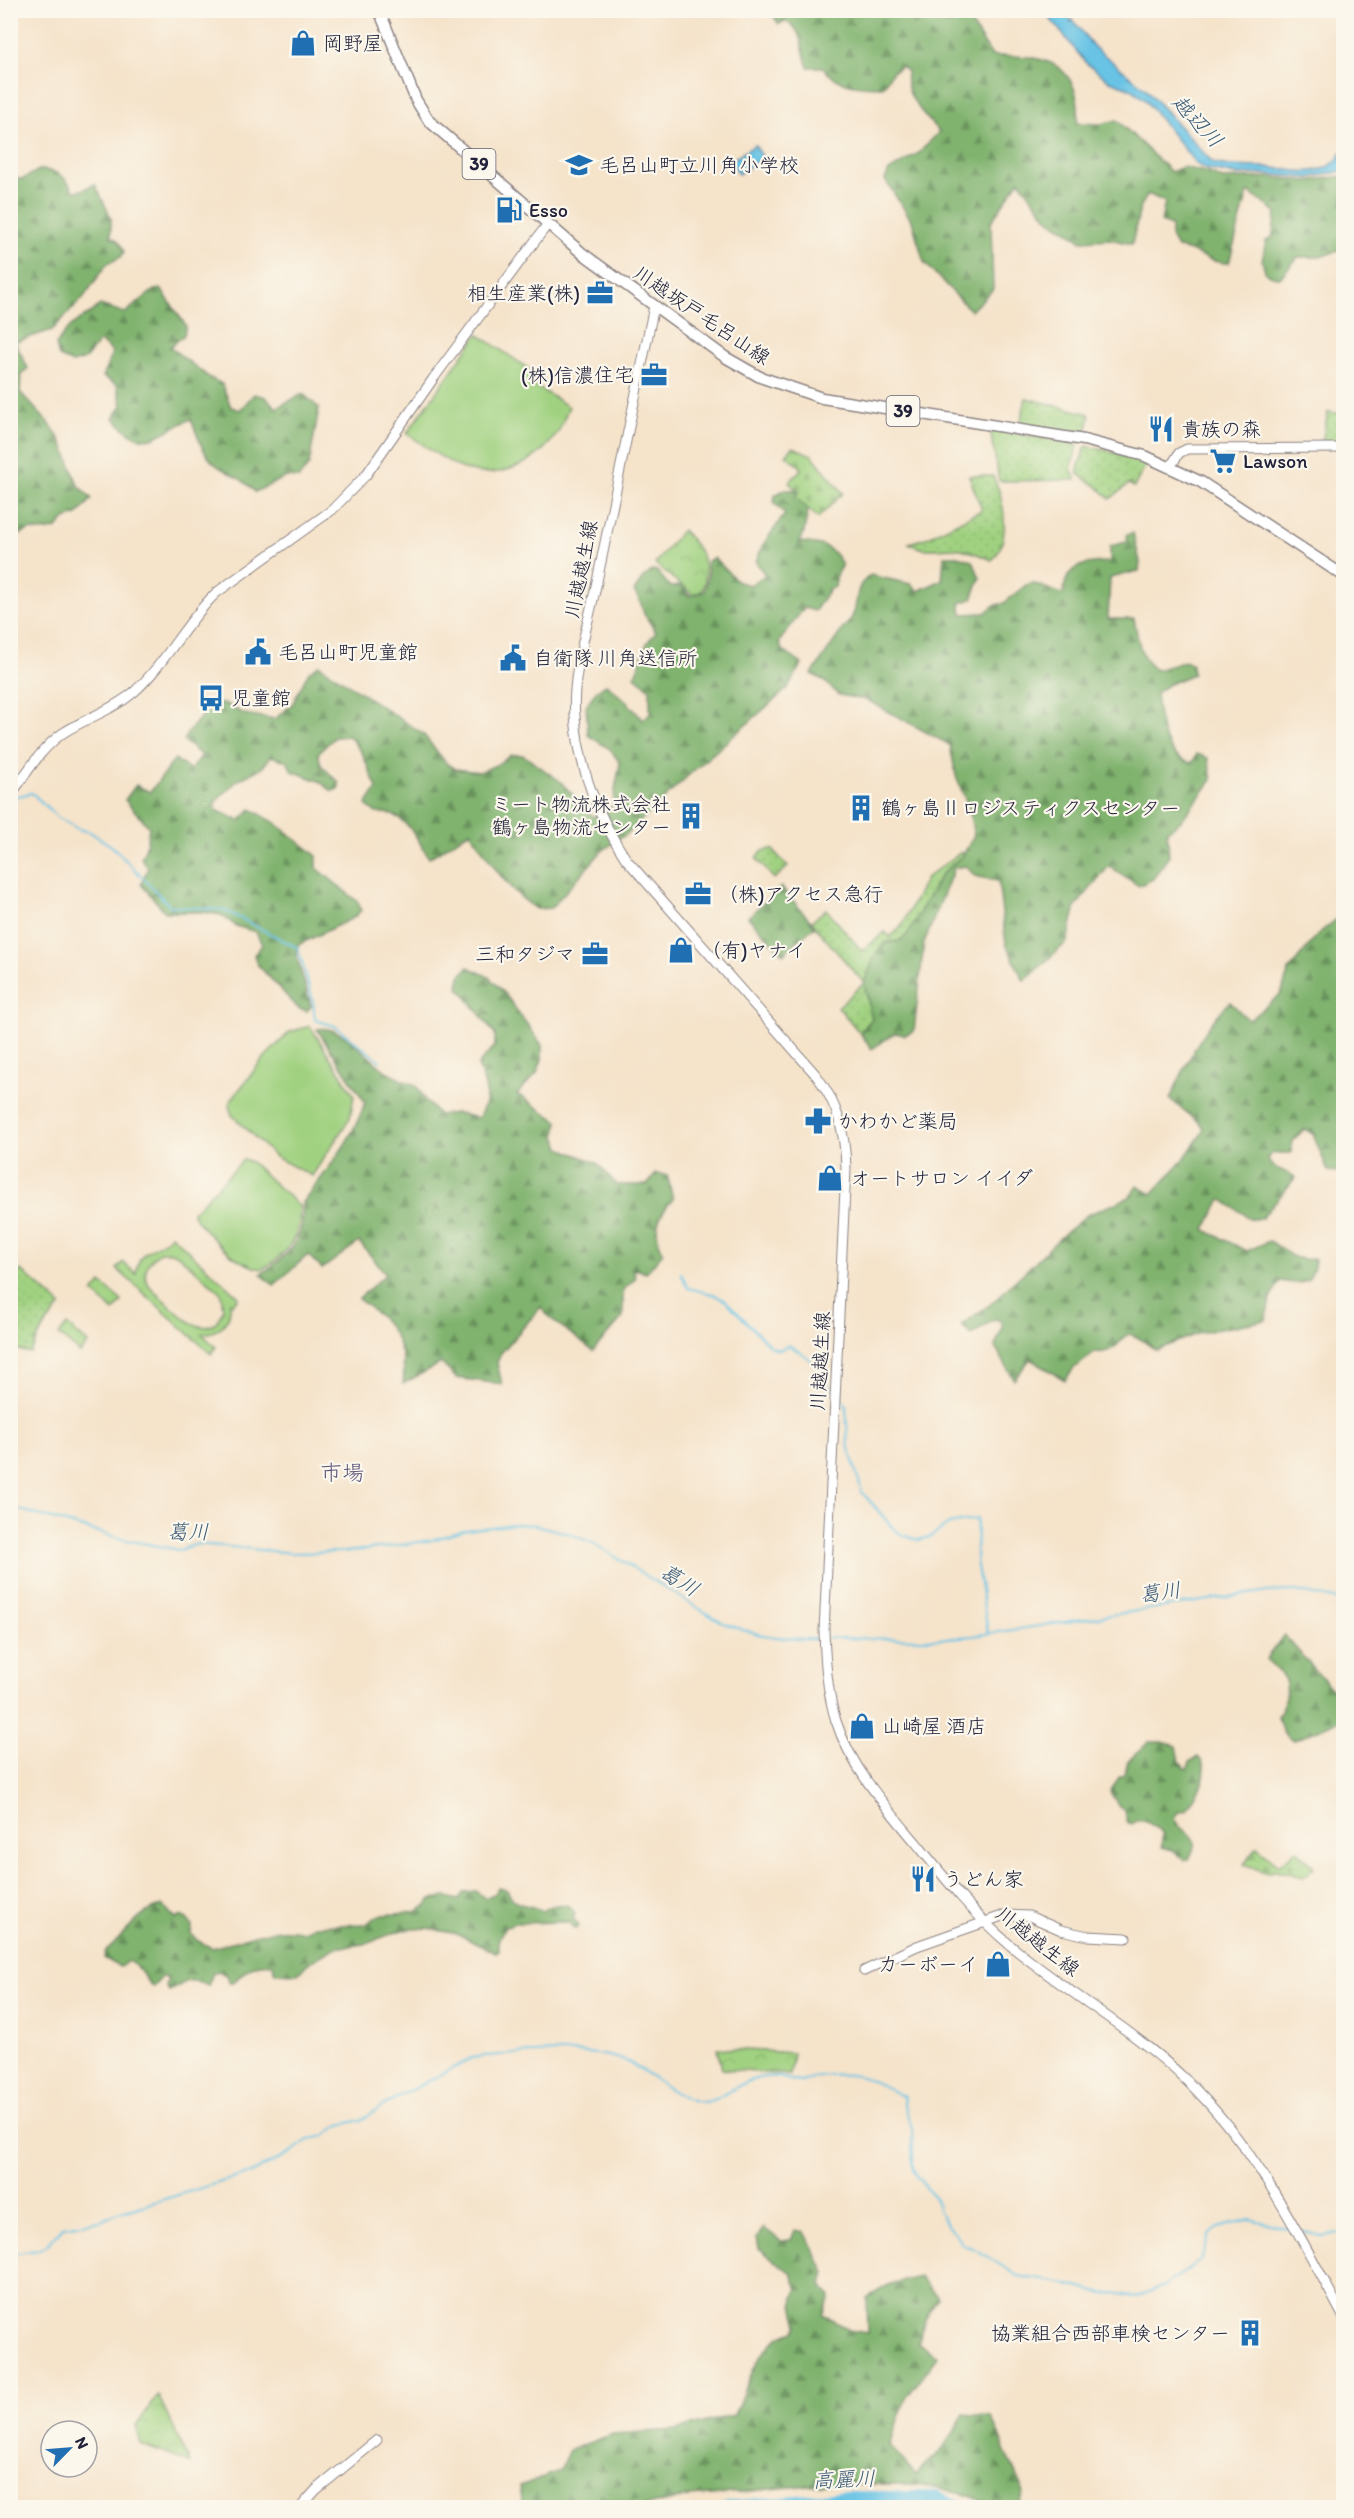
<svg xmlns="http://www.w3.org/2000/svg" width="1354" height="2518" viewBox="0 0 1354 2518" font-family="Itim,'Klee One',sans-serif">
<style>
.grass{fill:url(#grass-dots);stroke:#617a5e;stroke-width:1.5}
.forest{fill:url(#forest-firs);stroke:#516a54;stroke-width:1.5}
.cemetery{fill:url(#cemetery-stones);stroke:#617a5e;stroke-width:1.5}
.park{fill:url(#park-crowns);stroke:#617a5e;stroke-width:1.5}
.garden{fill:#a0d180;stroke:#617a5e;stroke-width:1.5;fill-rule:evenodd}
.water{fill:#67c3e5;stroke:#447290;stroke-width:1.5}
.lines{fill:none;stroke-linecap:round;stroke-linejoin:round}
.stream{stroke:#67c3e5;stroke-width:2}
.river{stroke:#67c3e5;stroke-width:14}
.secondary-casing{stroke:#8c8282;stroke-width:11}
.primary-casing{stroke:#8c8282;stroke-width:13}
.secondary{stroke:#fff;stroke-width:9}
.primary{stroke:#fff;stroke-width:10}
.labels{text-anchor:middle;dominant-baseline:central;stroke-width:4.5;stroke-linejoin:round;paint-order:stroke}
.shield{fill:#fbf7ec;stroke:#636270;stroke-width:1.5}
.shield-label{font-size:18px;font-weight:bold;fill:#22223b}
.poi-label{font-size:20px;fill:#22223b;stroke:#fbf7ec;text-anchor:start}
.street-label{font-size:20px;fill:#22223b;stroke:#fbf7ec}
.water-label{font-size:21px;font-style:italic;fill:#3a5a76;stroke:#fbf7ec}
.quarter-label{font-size:22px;fill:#5d557b;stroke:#fbf7ec}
</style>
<defs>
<pattern id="grass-dots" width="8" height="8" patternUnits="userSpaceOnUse" patternTransform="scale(1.5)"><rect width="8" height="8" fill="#a0d180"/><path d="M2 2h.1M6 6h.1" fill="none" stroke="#8ab370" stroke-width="1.8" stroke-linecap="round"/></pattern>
<pattern id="forest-firs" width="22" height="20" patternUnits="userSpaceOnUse" patternTransform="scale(1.5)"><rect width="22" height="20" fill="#80b36e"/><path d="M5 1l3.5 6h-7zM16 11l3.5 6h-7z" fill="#68915c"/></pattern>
<pattern id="cemetery-stones" width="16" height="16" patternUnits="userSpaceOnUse" patternTransform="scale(1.5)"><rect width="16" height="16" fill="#a0d180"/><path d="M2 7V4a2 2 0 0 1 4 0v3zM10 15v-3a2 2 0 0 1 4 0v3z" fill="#8ab370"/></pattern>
<pattern id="park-crowns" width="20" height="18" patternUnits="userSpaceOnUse" patternTransform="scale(1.5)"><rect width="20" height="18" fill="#a0d180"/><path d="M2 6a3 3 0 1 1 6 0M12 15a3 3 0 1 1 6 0" fill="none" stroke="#8ab370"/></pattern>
</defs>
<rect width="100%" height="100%" fill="#fbf7ec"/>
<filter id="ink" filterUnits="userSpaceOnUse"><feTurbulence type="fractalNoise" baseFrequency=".0167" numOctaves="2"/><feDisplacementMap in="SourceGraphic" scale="12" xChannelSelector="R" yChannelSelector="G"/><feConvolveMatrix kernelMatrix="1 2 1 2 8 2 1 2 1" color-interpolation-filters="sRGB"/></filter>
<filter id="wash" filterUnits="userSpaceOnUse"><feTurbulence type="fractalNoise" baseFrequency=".008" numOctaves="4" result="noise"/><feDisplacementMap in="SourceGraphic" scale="24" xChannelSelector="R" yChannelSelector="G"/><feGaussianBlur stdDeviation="1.35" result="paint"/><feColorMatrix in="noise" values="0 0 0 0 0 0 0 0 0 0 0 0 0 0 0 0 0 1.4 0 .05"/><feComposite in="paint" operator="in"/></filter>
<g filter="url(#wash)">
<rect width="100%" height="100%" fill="#f5e3ca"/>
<g class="grass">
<polygon points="1026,398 1089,414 1090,417 1085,435 1020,424"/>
<polygon points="1328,412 1343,414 1343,442 1322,442"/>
<polygon points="990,429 1078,444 1071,469 1076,480 999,481"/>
<polygon points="1086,446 1109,451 1147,463 1134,487 1129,484 1110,499 1099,488 1078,474 1078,468"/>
<path d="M969,476H993C995,483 1000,490 1001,498C1006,517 1007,546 992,560C982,556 971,551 961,549C942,546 926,554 909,543L926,538L982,510Z"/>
<polygon points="772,849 788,867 774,879 756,858 763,851"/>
<polygon points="961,852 963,855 941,875 907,936 899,941 885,943 864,983 872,1019 860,1033 838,1007 864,983 811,922 826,909 862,951 885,932 890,937 901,927 926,878"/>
<polygon points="21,1270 61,1305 42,1330 30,1353 11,1348 11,1281"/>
</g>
<g class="forest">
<path d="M770,11H963L992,56C1025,56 1063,54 1075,91C1079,103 1079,111 1077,123L1101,124L1117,120L1171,172L1183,167L1209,173L1222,179L1271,177L1306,181L1343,176V253L1337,251L1320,257H1298L1280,278L1266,274L1262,261L1266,241L1272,238L1276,212L1248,192L1229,263C1209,264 1196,249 1177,248L1171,236V226L1161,222L1165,202L1148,194L1140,208L1132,244L1110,239L1082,241L1047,218L1019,180L991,222L993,289L971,311L924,262L912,221L885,180L889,171L919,153L939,132C925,115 903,96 907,72L902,66L892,72L883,87C862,87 835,86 823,67H808C802,53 803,27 785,21L779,24Z"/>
<path d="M39,170C56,170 66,176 74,191L82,190L95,184L111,218V237C119,239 121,245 124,252L121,257L107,264L83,298L52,330L15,342L28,368L21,375L20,392L52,427L63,444L78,485L92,499L77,515L65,519L56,529L41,531L29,530L11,539V178L23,179Z"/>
<path d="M161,289L186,326L184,335L170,347L210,378L222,384L231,407L240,410L254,394L266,397L276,408L303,394L319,408L309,465L299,478L286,477L255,492C245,479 230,475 216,465C203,455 197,434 191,419C156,434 146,455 114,418L122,405L117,385L103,377L112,352L100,341L85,359L73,363L59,357L56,345C62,336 67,328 76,322C87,314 89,316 100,305L125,313L154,290Z"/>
<path d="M784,490H795L809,505L804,532L799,542C820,544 832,544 842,565L837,573L835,587L829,589L815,611L804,608L779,642L782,650L802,664L787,689L692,772L628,833L602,851L551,908L537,909C507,891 489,859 470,831L429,858C416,837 405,810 376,813L366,805L377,788L362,753L349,736L335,737L318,753L321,765L339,783V789L332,791L319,781L292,771L287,761L271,756L263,767L237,781L214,803L216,810L240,821L251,809L274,822L317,856V868L358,902L361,910L355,917L298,945L296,954L311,1006L307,1011L298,1008L257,964L254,955L262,945L256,932L236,926L221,915L203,912H165L141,884L148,868L141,858L146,847L149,827L125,800L136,785L150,792L175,759L190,770L202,756L184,741L186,735L212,703L226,704L244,714L275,719L293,703L308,673L319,665L423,734L447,764L455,769L480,772L496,765L511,755H523L560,781L593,817L612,807L620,763L610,749L588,735L586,706L596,691L606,684L627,702L643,720L650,713V689L635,676L647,643L656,632L644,614L640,601L634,591L643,578L653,570L657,571L670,587L682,586L689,596L704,592L708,577L707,561L714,558L738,582L750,585L765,575L756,562L762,546L785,514L774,503L775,495Z"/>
<path d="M1133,533L1140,562L1139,571L1110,578L1108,619H1134C1138,637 1139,659 1156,670L1186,661L1192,664L1193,674L1169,684L1156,693C1158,717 1163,758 1192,763L1197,754L1208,758L1212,780L1180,822L1167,831L1169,856L1153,879L1139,886L1109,866L1076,906L1067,942L1024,981L1006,944L998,881L975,876L966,866L954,868L924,943L914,1031L905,1035L895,1033L872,1049L860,1033L872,1019L864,983L876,953L885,943L899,941L907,935L941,875L963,855L974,835L968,806L956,776L950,745L867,700L839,695L823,680L812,674L844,627C858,616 854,600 860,586C862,582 867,578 870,575L911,584L918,591L942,580L944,556H958L973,561L980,578L972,599L960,603L962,614L985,613L993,606L1004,603L1026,585L1033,583L1061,594L1064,592C1065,564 1088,562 1110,562V546L1127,542L1126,535Z"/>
<polygon points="781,887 815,926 783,954 748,917"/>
<path d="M1343,914V1173L1328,1171L1313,1134L1305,1129L1293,1140L1291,1153H1272L1267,1159L1272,1166L1296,1177L1261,1219H1251L1221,1199L1205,1230L1247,1251L1269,1241C1287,1250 1290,1262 1315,1259C1313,1285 1302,1285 1280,1281L1270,1299L1266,1320L1199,1333L1157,1350C1146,1345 1141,1336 1128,1334C1118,1344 1110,1355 1096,1352L1073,1369L1065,1380L1030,1359L1014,1380L995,1346L1002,1329L1001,1321L995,1319L971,1335L961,1325L992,1303L1065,1233L1087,1215L1130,1197L1137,1186L1152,1194L1184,1159L1204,1130L1200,1123L1170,1099C1187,1063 1201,1030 1230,1002L1249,1020L1281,994L1289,970L1318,934Z"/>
<path d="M468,967L489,977L505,994L542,1045V1059L537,1073L517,1094L558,1121L556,1135L560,1148L597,1163L617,1185H647L656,1174L667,1175L673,1199C657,1217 652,1230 663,1252C658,1261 651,1265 646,1273L634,1268L635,1279L623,1290V1317L593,1351L549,1317L541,1307L501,1353L497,1363L502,1384L456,1378L441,1363L403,1384C408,1344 389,1320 358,1299L386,1274L359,1242L322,1269L308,1255L274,1285L261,1274C290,1254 305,1241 302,1204C325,1171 353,1141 365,1102L317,1029C342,1025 363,1053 381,1067C391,1076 403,1081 416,1085L425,1100L439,1115L457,1113L478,1118C491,1097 486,1087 478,1065L495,1046V1034L458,986L460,976Z"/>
<path d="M1284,1635L1338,1696L1343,1697V1719L1295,1740C1283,1739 1280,1725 1278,1716C1282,1711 1281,1708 1284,1702C1292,1680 1281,1674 1266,1659Z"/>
<path d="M1149,1742H1162L1177,1746L1180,1762L1184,1768L1187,1769L1191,1761L1198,1757C1215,1774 1195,1794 1187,1810L1177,1813L1174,1818C1183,1838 1204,1832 1189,1859L1185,1860L1173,1850L1162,1847V1832L1147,1822L1138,1820L1132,1824L1127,1822L1125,1810L1119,1806L1110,1792L1119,1777L1124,1775L1128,1761Z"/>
<path d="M498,1888L507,1890C518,1911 525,1901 542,1911C552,1904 570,1900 575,1914L573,1918L579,1925L575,1929L568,1922L513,1923L510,1926L505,1927L499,1938V1950L496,1953L457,1934L427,1928L402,1930L364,1944L334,1948L307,1964L298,1974L275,1973L273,1964C254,1961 245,1970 233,1983H229L228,1977L219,1971L213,1973L208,1986C189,1975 185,1983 169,1991L166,1986L168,1977H162L153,1987C142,1978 142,1967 128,1961L120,1967L104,1958L105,1952C126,1936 135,1911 163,1906L176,1919L181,1916L187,1919L192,1926L191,1934L198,1941L212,1948C243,1940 272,1924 304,1932L314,1926L367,1924C376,1915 384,1914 396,1914C404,1914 406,1910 416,1912L426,1906L431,1899L446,1897L459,1900L464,1892L476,1891L485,1898L496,1893Z"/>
<path d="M764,2228L781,2241L791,2240L795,2230L805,2232L825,2273L822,2285L830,2297L823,2315L849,2330L868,2333L867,2298L890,2284L920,2277L938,2297C928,2311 921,2327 918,2344L938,2356L906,2398L889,2445L916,2475L944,2447L964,2414L991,2417L1024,2493L1016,2507H998L958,2492L912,2484H820L681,2498L643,2507H523L520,2486L559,2471L569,2450L613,2434L676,2430L734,2415C748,2384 758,2341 794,2331L798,2325C795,2311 789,2302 798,2289L792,2274L759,2248L757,2237Z"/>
</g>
<g class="cemetery">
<polygon points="793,447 812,455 843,493 818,518 795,497 799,492 789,483 802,468 786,455"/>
<polygon points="1257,1847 1279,1865 1297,1850 1314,1867 1304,1877 1275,1870 1267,1873 1244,1864"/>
</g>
<g class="park">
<path d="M682,530C700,548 712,565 702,591L693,595L655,564Z"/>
<polygon points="717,2048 793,2053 790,2075 722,2069"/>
<polygon points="158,2395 190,2463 141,2445 136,2426"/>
</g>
<g class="garden">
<path d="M478,334L536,374L531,383L569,407C565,415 562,425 558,432C536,465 494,484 457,466C439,457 423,445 407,433Z"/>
<polygon points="310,1026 354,1095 350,1118 312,1176 275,1157 232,1115 229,1106 232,1099 264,1058 290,1032"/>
<path d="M244,1159L251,1162L299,1206C303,1235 286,1256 262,1269C234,1264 210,1237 193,1215V1212Z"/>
<path d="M171,1235L239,1297L233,1304L230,1302C232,1321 220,1333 202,1334L216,1347L211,1354L117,1269L123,1262L136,1274C138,1246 157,1251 171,1235ZM160,1252H171L178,1255L221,1293L223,1310C210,1344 183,1318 168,1304C161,1297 149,1289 146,1279C143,1268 151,1258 160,1252Z"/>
<polygon points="101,1283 122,1301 114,1311 93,1293"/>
<polygon points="67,1325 88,1343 80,1353 59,1335"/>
</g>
<g class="water">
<path d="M1044,11H1065L1071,22L1072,19L1094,47L1145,88L1213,163C1231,168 1248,166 1266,167C1286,169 1307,176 1327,167C1335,164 1339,157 1343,151V171L1308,178L1266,174L1236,175L1206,169L1196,164L1146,101L1132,89L1110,81L1086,63Z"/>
<polygon points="755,145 763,158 738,174 730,161"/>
</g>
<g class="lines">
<g class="stream">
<polyline points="13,797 32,793 57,817 78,829 90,832 113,847 170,906 224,910 298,948 313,1002 315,1020 335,1026 380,1061"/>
<path d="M681,1273L688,1288L713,1294L726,1301L771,1347L779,1350L789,1345C797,1351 811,1357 816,1366C823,1378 820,1378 832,1389"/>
<polyline points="838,1395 846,1405 848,1444 862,1492 892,1527 902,1535 918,1540 930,1537 949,1524 977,1519 976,1560 988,1632"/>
<path d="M10,1507L126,1540L179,1550L198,1544L293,1553L345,1552L388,1547L432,1540L466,1530L515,1524L536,1525L570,1534L593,1543L719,1621C752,1636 785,1640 822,1639"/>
<polyline points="828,1638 936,1639 973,1636 1262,1592 1296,1591 1344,1601"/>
<polyline points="1300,2231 1322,2236 1338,2233"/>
<path d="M10,2254L38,2250L48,2244L63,2227L101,2221L115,2214L251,2173L290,2153L308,2140L324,2136L340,2125L361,2120L389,2102L472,2058L486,2056C528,2054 584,2046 623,2060C649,2070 676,2101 703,2102C717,2102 735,2085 752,2080C764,2076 775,2075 787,2079C792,2080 795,2082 801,2082C807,2081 812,2077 818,2076C860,2071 868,2078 904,2097L903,2103L912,2128L913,2168L917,2177L936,2199L939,2213L963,2245L975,2249L1018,2276L1061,2283L1103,2294L1114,2293L1136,2297L1166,2285L1201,2260L1209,2234L1218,2228L1250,2219L1291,2229"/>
</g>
<polyline class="river" points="728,2508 845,2498 937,2498 960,2508"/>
</g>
</g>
<g filter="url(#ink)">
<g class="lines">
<g class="secondary-casing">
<g id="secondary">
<path d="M654,306C635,399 615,492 596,586C588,625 571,676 575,716C579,769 597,815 626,859L816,1075C838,1104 845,1132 846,1168L824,1631C825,1661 827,1692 836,1721C851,1768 887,1808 918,1845C947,1881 975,1916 1010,1945C1067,1993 1132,2028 1186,2080C1256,2147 1299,2234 1344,2318"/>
<polyline points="1171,466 1179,453 1187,449 1344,448"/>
<path d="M10,796C26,774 40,749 63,733C86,718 113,710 134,692C166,663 185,623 216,593L332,510L366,475L433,379L547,225"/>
<polyline points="864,1971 917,1946 1005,1915 1029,1916 1061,1930 1088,1936 1126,1938"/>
<polyline points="300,2508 316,2490 377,2440"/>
</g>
</g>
<g class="primary-casing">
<polyline id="primary" points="379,10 416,100 429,121 582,253 725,357 760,377 822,398 1084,440 1145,456 1201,482 1344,576"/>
</g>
<use href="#secondary" class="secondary"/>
<use href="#primary" class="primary"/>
</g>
</g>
<defs>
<g id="shop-bare" transform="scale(2.07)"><path d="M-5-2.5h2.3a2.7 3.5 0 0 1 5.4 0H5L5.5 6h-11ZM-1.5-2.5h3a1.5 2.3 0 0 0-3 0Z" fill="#1f6fb2" stroke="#fbf7ec" stroke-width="2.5" paint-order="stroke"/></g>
<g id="school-bare" transform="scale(2.07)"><path d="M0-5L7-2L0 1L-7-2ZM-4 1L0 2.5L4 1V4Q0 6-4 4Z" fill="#1f6fb2" stroke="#fbf7ec" stroke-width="2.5" paint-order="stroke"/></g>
<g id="fuel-bare" transform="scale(2.07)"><path d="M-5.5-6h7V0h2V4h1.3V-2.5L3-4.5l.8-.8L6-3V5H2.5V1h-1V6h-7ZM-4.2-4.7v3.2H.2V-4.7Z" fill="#1f6fb2" stroke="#fbf7ec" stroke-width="2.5" paint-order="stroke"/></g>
<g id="office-bare" transform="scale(2.07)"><path d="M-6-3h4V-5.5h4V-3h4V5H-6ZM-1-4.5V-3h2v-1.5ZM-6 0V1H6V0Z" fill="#1f6fb2" stroke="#fbf7ec" stroke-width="2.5" paint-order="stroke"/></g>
<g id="restaurant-bare" transform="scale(2.07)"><path d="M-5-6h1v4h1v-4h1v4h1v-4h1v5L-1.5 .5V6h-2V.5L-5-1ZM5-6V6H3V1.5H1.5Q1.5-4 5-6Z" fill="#1f6fb2" stroke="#fbf7ec" stroke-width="2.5" paint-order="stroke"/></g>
<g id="supermarket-bare" transform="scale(2.07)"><path d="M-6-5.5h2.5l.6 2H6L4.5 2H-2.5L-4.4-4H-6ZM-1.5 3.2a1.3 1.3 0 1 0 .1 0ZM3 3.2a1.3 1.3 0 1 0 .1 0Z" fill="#1f6fb2" stroke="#fbf7ec" stroke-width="2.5" paint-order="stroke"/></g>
<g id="civic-bare" transform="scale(2.07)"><path d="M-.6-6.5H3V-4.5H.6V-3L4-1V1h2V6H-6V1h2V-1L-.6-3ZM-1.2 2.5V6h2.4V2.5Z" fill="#1f6fb2" stroke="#fbf7ec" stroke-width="2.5" paint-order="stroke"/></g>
<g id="bus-bare" transform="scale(2.07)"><path d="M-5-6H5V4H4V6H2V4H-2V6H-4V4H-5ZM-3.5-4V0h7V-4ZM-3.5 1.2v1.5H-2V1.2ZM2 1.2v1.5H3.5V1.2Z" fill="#1f6fb2" stroke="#fbf7ec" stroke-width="2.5" paint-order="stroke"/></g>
<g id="building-bare" transform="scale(2.07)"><path d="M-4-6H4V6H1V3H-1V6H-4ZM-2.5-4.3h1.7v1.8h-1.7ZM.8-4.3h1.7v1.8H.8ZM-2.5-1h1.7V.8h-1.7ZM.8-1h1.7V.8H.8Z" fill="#1f6fb2" stroke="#fbf7ec" stroke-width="2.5" paint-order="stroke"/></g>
<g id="pharmacy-bare" transform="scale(2.07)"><path d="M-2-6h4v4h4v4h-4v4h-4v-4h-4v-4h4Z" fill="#1f6fb2" stroke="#fbf7ec" stroke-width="2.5" paint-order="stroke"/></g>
</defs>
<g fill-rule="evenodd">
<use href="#shop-bare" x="303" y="43"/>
<use href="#school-bare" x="579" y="165"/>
<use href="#fuel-bare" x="509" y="210"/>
<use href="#office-bare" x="600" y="293"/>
<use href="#office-bare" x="654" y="375"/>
<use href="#restaurant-bare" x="1161" y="429"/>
<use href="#supermarket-bare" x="1223" y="461"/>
<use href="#civic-bare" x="258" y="652"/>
<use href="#civic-bare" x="513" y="658"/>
<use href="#bus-bare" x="211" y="698"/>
<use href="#building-bare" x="861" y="808"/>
<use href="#building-bare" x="691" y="816"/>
<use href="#office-bare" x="698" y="894"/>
<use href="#shop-bare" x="681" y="950"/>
<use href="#office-bare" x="595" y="954"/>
<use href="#pharmacy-bare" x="818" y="1121"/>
<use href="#shop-bare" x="830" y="1178"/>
<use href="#shop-bare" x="862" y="1726"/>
<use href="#restaurant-bare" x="923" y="1879"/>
<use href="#shop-bare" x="998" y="1964"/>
<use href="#building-bare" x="1250" y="2333"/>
</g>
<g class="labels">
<g class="shield">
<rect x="462.5" y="149" width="33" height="30" rx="4.5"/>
<rect x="886.5" y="396" width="33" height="30" rx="4.5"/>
</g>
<g class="shield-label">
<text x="479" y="164">39</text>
<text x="903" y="411">39</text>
</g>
<g class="poi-label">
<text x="323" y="43">岡野屋</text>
<text x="599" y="165">毛呂山町立川角小学校</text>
<text x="529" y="210">Esso</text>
<text x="580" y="293" text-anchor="end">相生産業(株)</text>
<text x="634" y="375" text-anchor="end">(株)信濃住宅</text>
<text x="1181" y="429">貴族の森</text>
<text x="1243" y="461">Lawson</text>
<text x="278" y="652">毛呂山町児童館</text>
<text x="533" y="658">自衛隊 川角送信所</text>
<text x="231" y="698">児童館</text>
<text x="671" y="804" text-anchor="end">ミート物流株式会社<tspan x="671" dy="23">鶴ヶ島物流センター</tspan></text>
<text x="881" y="808">鶴ヶ島Ⅱロジスティクスセンター</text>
<text x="718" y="894">（株)アクセス急行</text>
<text x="701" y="950">（有)ヤナイ</text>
<text x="575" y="954" text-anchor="end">三和タジマ</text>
<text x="838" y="1121">かわかど薬局</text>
<text x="850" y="1178">オートサロン イイダ</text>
<text x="882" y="1726">山崎屋 酒店</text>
<text x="943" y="1879">うどん家</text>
<text x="978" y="1964" text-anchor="end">カーボーイ</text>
<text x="1230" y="2333" text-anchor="end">協業組合西部車検センター</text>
</g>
<g class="street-label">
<text transform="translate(702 315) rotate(34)">川越坂戸毛呂山線</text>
<text transform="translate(581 569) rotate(-79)">川越越生線</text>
<text transform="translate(820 1361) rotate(-87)">川越越生線</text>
<text transform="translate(1038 1941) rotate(38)">川越越生線</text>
</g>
<g class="water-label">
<text transform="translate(1198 121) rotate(47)">越辺川</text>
<text x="188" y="1531">葛川</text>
<text transform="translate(680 1580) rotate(32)">葛川</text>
<text transform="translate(1160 1592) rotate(-8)">葛川</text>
<text transform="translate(844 2479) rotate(-2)">高麗川</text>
</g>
<g class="quarter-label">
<text x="342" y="1472">市場</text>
</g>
</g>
<rect width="1354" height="2518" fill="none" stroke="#fbf7ec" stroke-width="36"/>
<g transform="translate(69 2449) rotate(65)"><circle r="28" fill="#fbf7ec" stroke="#a4a2a5" stroke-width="1.5"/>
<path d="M0-4.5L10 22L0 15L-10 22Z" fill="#1f6fb2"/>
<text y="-9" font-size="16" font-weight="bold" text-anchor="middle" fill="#22223b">N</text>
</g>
</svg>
